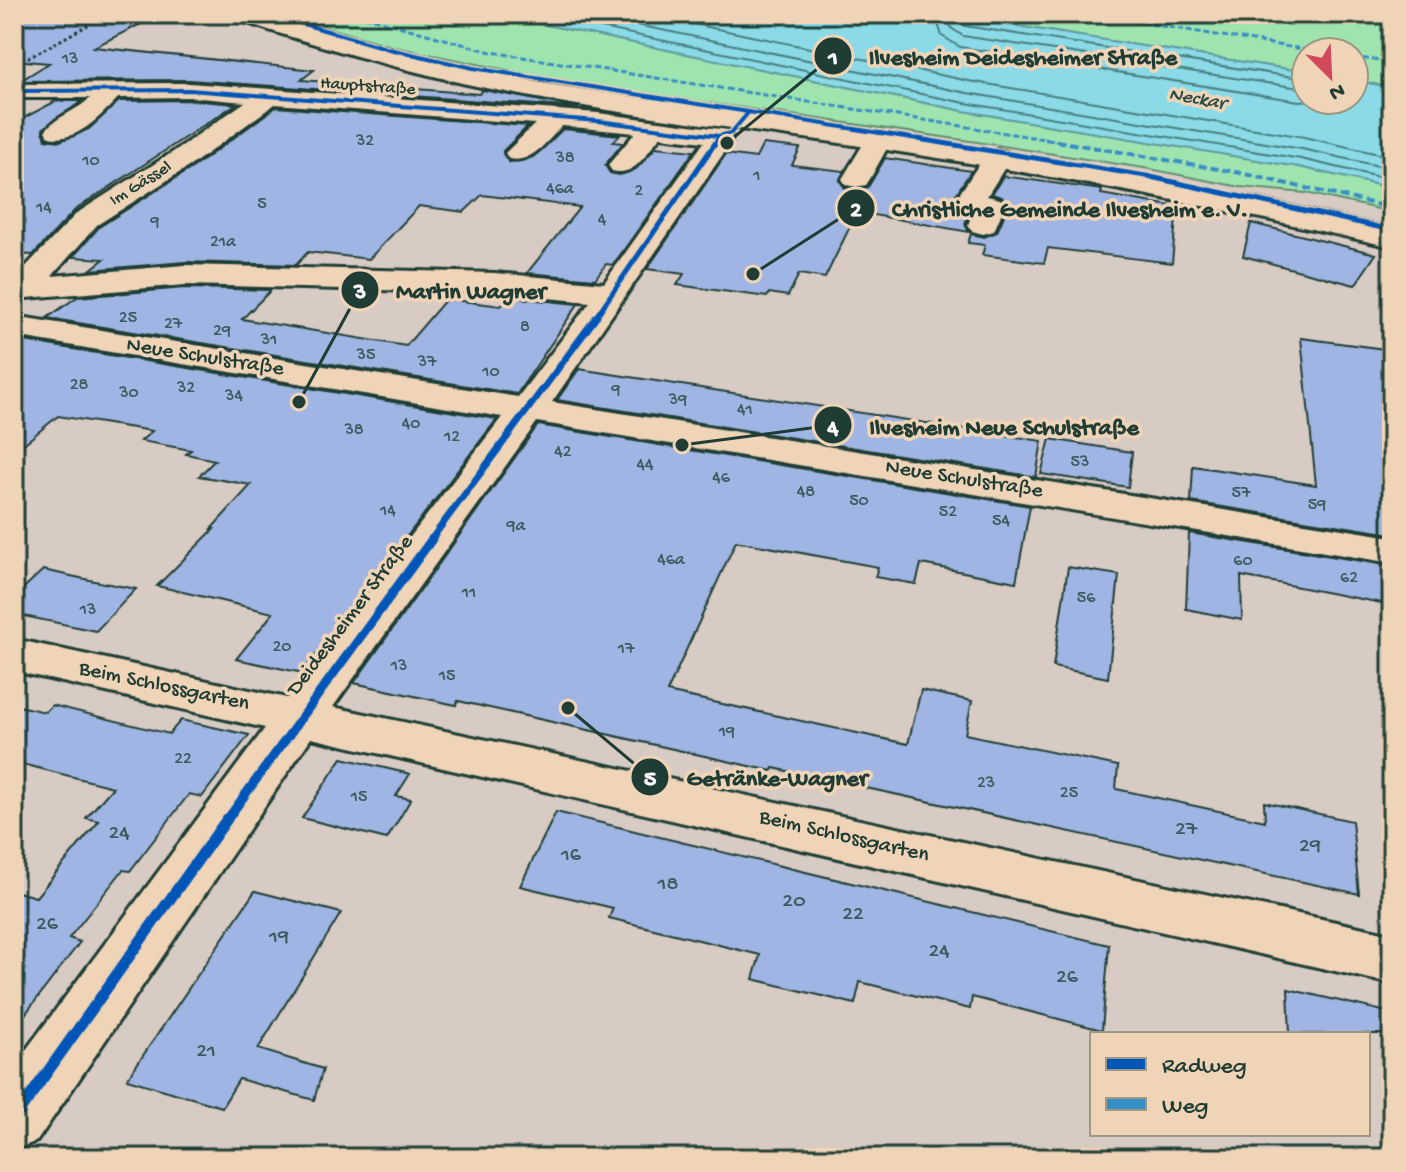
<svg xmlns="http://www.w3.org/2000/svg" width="1406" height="1172" viewBox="0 0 1406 1172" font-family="'Gochi Hand',sans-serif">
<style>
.green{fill:#9fe3af;stroke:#5f9072;stroke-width:2}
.water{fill:#8adae8;stroke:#5f9ba0;stroke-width:2}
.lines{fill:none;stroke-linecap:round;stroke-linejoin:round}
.shore{stroke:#4a7c7c;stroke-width:2}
.building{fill:#a0b5e3;stroke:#1f3d34;stroke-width:2}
.minor-casing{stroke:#1f3d34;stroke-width:6}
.major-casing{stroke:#1f3d34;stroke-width:6}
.path{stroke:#1f3d34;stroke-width:3;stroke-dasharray:3 3;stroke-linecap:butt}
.minor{fill:#f0d4b7;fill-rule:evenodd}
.major{fill:#f0d4b7;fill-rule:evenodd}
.quiet-far1{stroke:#378ec5;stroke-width:3;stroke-dasharray:6 3;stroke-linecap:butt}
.quiet{stroke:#378ec5;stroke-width:4;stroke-dasharray:8 4;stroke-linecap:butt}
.cycleway-far4-casing{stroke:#f0d4b7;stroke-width:7}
.cycleway-far3-casing{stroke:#f0d4b7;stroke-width:8}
.cycleway-far2-casing{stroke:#f0d4b7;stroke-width:11}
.cycleway-far1-casing{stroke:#f0d4b7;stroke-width:14}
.cycleway-casing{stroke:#f0d4b7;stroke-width:16}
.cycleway-far4{stroke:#0057b8;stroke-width:4}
.cycleway-far3{stroke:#0057b8;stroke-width:5}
.cycleway-far2{stroke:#0057b8;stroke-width:7}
.cycleway-far1{stroke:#0057b8;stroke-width:9}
.cycleway{stroke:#0057b8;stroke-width:11}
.labels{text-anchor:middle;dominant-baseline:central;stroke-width:7;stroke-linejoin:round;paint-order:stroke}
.number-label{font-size:18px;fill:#3f5b60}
.far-street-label{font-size:18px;fill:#1f3d34;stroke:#f0d4b7}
.far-water-label{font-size:20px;font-style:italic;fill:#2a4d46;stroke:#f0d4b7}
.street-label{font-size:22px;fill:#1f3d34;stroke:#f0d4b7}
.near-number-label{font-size:22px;fill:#3f5b60}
.leader{fill:none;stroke:#1f3d34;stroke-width:3}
.callout-dot{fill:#1f3d34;stroke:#f0d4b7;stroke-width:3}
.mark-label{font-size:24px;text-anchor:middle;font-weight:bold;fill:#fff}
.callout-label{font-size:24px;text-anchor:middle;font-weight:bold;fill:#1f3d34;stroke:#f0d4b7;stroke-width:7;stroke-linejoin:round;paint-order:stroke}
</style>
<rect width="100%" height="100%" fill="#d8cbc4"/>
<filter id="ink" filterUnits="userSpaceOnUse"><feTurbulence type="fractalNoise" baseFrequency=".0125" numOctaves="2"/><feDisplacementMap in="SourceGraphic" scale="16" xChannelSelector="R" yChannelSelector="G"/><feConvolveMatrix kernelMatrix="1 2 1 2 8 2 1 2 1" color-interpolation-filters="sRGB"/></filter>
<g filter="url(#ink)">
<g class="green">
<polygon points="281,14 493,14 964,111 1300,167 1392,188 1392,212 1306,193 1240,187 1150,169 977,142 565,82 395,47"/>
<polygon points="941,14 1392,14 1392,88 1354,80 1354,52 1306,52 1306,72"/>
</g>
<polygon class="water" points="493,14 941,14 1306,72 1306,100 1354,100 1354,80 1392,88 1392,188 1299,167 964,111"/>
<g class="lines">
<g class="shore">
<polyline points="534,14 965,103 1301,159 1392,180"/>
<polyline points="584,14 967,93 1302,149 1392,169"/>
<polyline points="645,14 969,81 1304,137 1392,157"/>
<polyline points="935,14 942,36 960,47 1299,101 1313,100"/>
<polyline points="947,14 951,28 963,36 1306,89"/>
<polyline points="957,14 965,26 1306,79"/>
</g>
</g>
<g class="building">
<polygon points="14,14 161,14 94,47 314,70 301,80 479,94 483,90 579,108 189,80 20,81 49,63 14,60"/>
<polygon points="189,100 236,104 75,210 33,255 14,254 14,123 56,101 82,101 43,129 46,139 60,141 89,129 119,101"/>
<polygon points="276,107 528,126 503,151 509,162 533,157 563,129 620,135 613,142 623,143 605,165 610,173 620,175 636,169 656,147 694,151 613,265 606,264 595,279 527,273 580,207 482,195 464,212 419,206 369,259 308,252 296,265 185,262 90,270 104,259 73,257 99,227 195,166"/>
<polygon points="763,144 800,148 792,165 844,171 840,181 845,188 855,190 868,187 885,158 971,171 951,202 957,210 969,213 965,224 969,232 857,212 825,278 799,274 788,296 769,293 767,297 677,285 684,274 647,269 726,154 756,158"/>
<polygon points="1003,176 1102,190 1101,194 1177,207 1172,263 1048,248 1044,263 982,255 985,245 968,243 971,234 984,237 997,232 1008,206 1002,197 992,194"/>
<polygon points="1251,223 1376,254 1355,285 1243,256"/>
<polygon points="185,288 271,290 242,319 406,346 446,299 501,306 508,297 578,304 517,394 47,318 77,297"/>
<polygon points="1301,338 1392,350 1392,534 1191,502 1193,466 1316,485"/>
<polygon points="18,340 497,419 303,672 298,672 236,659 273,613 157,586 214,529 211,529 251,485 199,476 215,460 186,454 191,450 141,441 152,431 58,416 14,452 14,343"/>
<polygon points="579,369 1042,441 1036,477 557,400"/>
<polygon points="538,425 1030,506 1016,582 921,564 916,584 875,577 878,567 736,541 667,692 908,744 921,690 972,701 965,734 1118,766 1116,789 1265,821 1264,802 1352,821 1359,894 773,768 772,771 458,701 456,705 354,683"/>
<polygon points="1050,439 1132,452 1128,487 1041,474"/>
<polygon points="1189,533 1392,566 1392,605 1241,576 1242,620 1186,609"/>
<polygon points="1068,567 1119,575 1108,678 1053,667"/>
<polygon points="43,570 99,582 136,589 96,631 14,614 14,597"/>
<polygon points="14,705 45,712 52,705 169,734 181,720 249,735 202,797 189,794 130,871 123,870 69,938 80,942 14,1029 14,891 36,897 99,821 86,818 113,787 14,762"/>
<polygon points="342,758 410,774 396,796 411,799 387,839 302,818"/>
<polygon points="556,812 1109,945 1102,1030 972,997 970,1009 860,982 855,1004 753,979 760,955 609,918 613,908 520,886"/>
<polygon points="255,891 341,913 258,1049 323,1069 314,1100 239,1079 222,1107 127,1079"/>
<polygon points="1288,989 1392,1013 1392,1034 1290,1034"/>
</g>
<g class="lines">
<g class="minor-casing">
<g id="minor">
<path d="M189,83L598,113L728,130L732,136L730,144L552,402L1392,537V563L537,422L333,707L1392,934V984L311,738L37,1141L14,1150V1066L265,728L14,671V639L287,698L502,417L14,336V316L518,397L590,302L495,293L185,285L14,299V279L77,213L173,152L245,102L189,97L118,98C101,116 76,143 49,137L45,131C55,117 77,111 90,98H14V84ZM275,104L535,124L505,153L509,159C532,164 547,141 562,126L635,133L608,165L612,171C636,177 646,153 660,137L704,142L604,283L495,273L185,265L52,276L97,225L193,164Z"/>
<polygon points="878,133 887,135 891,141 870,179 866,185 856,187 846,185 842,179 865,141 869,135"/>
<polygon points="997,150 1007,152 1011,158 987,196 1000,199 1005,205 994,231 983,234 972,231 968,225 973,211 959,208 954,202 987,152"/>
</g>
</g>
<g class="major-casing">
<path id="major" d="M232,14H265L394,53L541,83L1052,160L1256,199L1392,229V247C1223,208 1053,175 881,149C741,128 600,113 462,83C385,65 310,44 235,19Z"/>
</g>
<g class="path">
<polyline points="192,18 211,22"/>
<polyline points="28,58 108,14"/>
</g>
<use href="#minor" class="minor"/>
<use href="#major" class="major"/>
<g class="quiet-far1">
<polyline points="356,14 491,52 1057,141"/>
<polyline points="1089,14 1320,52"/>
<polyline points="1354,57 1392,63"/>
</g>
<polyline class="quiet" points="1045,139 1236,172 1392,208"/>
<g class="cycleway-far4-casing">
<g id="cycleway-far4">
<polyline points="269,14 389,49 473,68 930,141"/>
<polyline points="14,91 189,90 598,121 719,136 731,133 748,113"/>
<polyline points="718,141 719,136"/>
</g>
</g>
<g class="cycleway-far3-casing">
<g id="cycleway-far3">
<polyline points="918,139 1146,176 1392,230"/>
<polyline points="595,318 718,139"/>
</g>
</g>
<g class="cycleway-far2-casing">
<polyline id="cycleway-far2" points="430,541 597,316"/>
</g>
<g class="cycleway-far1-casing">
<polyline id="cycleway-far1" points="226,821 432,539"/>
</g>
<g class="cycleway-casing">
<polyline id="cycleway" points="14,1119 227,819"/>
</g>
<use href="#cycleway-far4" class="cycleway-far4"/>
<use href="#cycleway-far3" class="cycleway-far3"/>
<use href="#cycleway-far2" class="cycleway-far2"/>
<use href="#cycleway-far1" class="cycleway-far1"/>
<use href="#cycleway" class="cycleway"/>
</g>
</g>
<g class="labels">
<g class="number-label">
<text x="70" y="59">13</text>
<text x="365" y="141">32</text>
<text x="565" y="158">38</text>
<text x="91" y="161">10</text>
<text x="757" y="176">1</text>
<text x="560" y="189">46a</text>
<text x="639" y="191">2</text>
<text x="262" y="204">5</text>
<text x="44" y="208">14</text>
<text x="602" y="220">4</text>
<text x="155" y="222">9</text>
<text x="223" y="242">21a</text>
<text x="128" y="318">25</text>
<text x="173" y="324">27</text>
<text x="525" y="327">8</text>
<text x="222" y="331">29</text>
<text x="269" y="340">31</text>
<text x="366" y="355">35</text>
<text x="427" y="362">37</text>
<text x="491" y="372">10</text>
<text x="79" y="385">28</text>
<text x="186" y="388">32</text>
<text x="616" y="390">9</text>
<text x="129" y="393">30</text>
<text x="234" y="396">34</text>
<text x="678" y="400">39</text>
<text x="745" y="410">41</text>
<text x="411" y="424">40</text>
<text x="354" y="430">38</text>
<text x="452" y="437">12</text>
<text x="563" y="452">42</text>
<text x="1080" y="462">53</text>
<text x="645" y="465">44</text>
<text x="721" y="478">46</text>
<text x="806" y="492">48</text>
<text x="1241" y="493">57</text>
<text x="859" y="501">50</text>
<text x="1317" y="505">59</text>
<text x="388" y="511">14</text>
<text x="948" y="512">52</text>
<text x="1001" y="521">54</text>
<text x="516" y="526">9a</text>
<text x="671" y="560">46a</text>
<text x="1243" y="561">60</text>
<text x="1349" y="578">62</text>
<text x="469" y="593">11</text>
<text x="1086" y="598">56</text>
<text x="88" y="610">13</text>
<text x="282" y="647">20</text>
<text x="626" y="649">17</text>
<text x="399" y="666">13</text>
<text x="447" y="676">15</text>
<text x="727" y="732">19</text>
<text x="183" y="759">22</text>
<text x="986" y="783">23</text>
<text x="1069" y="793">25</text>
<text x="359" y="797">15</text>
</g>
<g class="far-street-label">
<text transform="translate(368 87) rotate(4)">Hauptstraße</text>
<text transform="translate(141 184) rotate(-32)">Im Gässel</text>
</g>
<g class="far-water-label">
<text transform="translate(1197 100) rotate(10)">Neckar</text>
</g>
<g class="street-label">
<text transform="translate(205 358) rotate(9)">Neue Schulstraße</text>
<text transform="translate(964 480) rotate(9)">Neue Schulstraße</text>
<text transform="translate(351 616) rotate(-53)">Deidesheimer Straße</text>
<text transform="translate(164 687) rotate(12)">Beim Schlossgarten</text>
<text transform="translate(844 837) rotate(13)">Beim Schlossgarten</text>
</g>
<g class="near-number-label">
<text x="1186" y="830">27</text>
<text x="119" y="834">24</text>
<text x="1310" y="847">29</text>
<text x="571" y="856">16</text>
<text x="668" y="885">18</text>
<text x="794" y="902">20</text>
<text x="853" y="915">22</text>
<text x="47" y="925">26</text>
<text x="279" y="938">19</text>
<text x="939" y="952">24</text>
<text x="1067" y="978">26</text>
<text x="206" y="1052">21</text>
</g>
</g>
<path class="leader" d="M727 143L833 56M753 274L856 208M299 402L360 290M682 445L833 425M568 708L650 777"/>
<g class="callout-dot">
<circle cx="727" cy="143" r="8"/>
<circle cx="753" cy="274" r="8"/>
<circle cx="299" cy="402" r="8"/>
<circle cx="682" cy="445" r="8"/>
<circle cx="568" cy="708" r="8"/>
<circle cx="833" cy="56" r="20"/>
<circle cx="856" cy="208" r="20"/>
<circle cx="360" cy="290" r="20"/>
<circle cx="833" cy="425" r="20"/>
<circle cx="650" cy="777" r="20"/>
</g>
<g class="mark-label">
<text x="833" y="64">1</text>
<text x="856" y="216">2</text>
<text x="360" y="298">3</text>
<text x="833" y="434">4</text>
<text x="650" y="785">5</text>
</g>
<g class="callout-label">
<text x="1023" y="64">Ilvesheim Deidesheimer Straße</text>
<text x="1070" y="216">Christliche Gemeinde Ilvesheim e. V.</text>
<text x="471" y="298">Martin Wagner</text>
<text x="1004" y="434">Ilvesheim Neue Schulstraße</text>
<text x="777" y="785">Getränke-Wagner</text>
</g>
<rect width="1406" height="1172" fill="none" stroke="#f0d4b7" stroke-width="48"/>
<rect x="24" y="24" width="1358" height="1124" fill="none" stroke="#1f3d34" stroke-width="3" filter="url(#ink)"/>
<rect x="1090" y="1032" width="280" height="104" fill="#f0d4b7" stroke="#9c9883" stroke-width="2"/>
<rect x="1106" y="1058" width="40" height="12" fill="#0057b8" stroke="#9c9883" stroke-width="2"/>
<text x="1162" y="1072" font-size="24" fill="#1f3d34">Radweg</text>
<rect x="1106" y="1098" width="40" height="12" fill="#378ec5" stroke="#9c9883" stroke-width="2"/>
<text x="1162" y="1112" font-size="24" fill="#1f3d34">Weg</text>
<g transform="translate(1330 76) rotate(156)"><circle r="38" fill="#f0d4b7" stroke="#9c9883" stroke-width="2"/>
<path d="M0-6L14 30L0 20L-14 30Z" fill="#d1495b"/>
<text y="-12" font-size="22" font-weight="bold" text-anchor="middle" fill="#1f3d34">N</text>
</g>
</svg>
